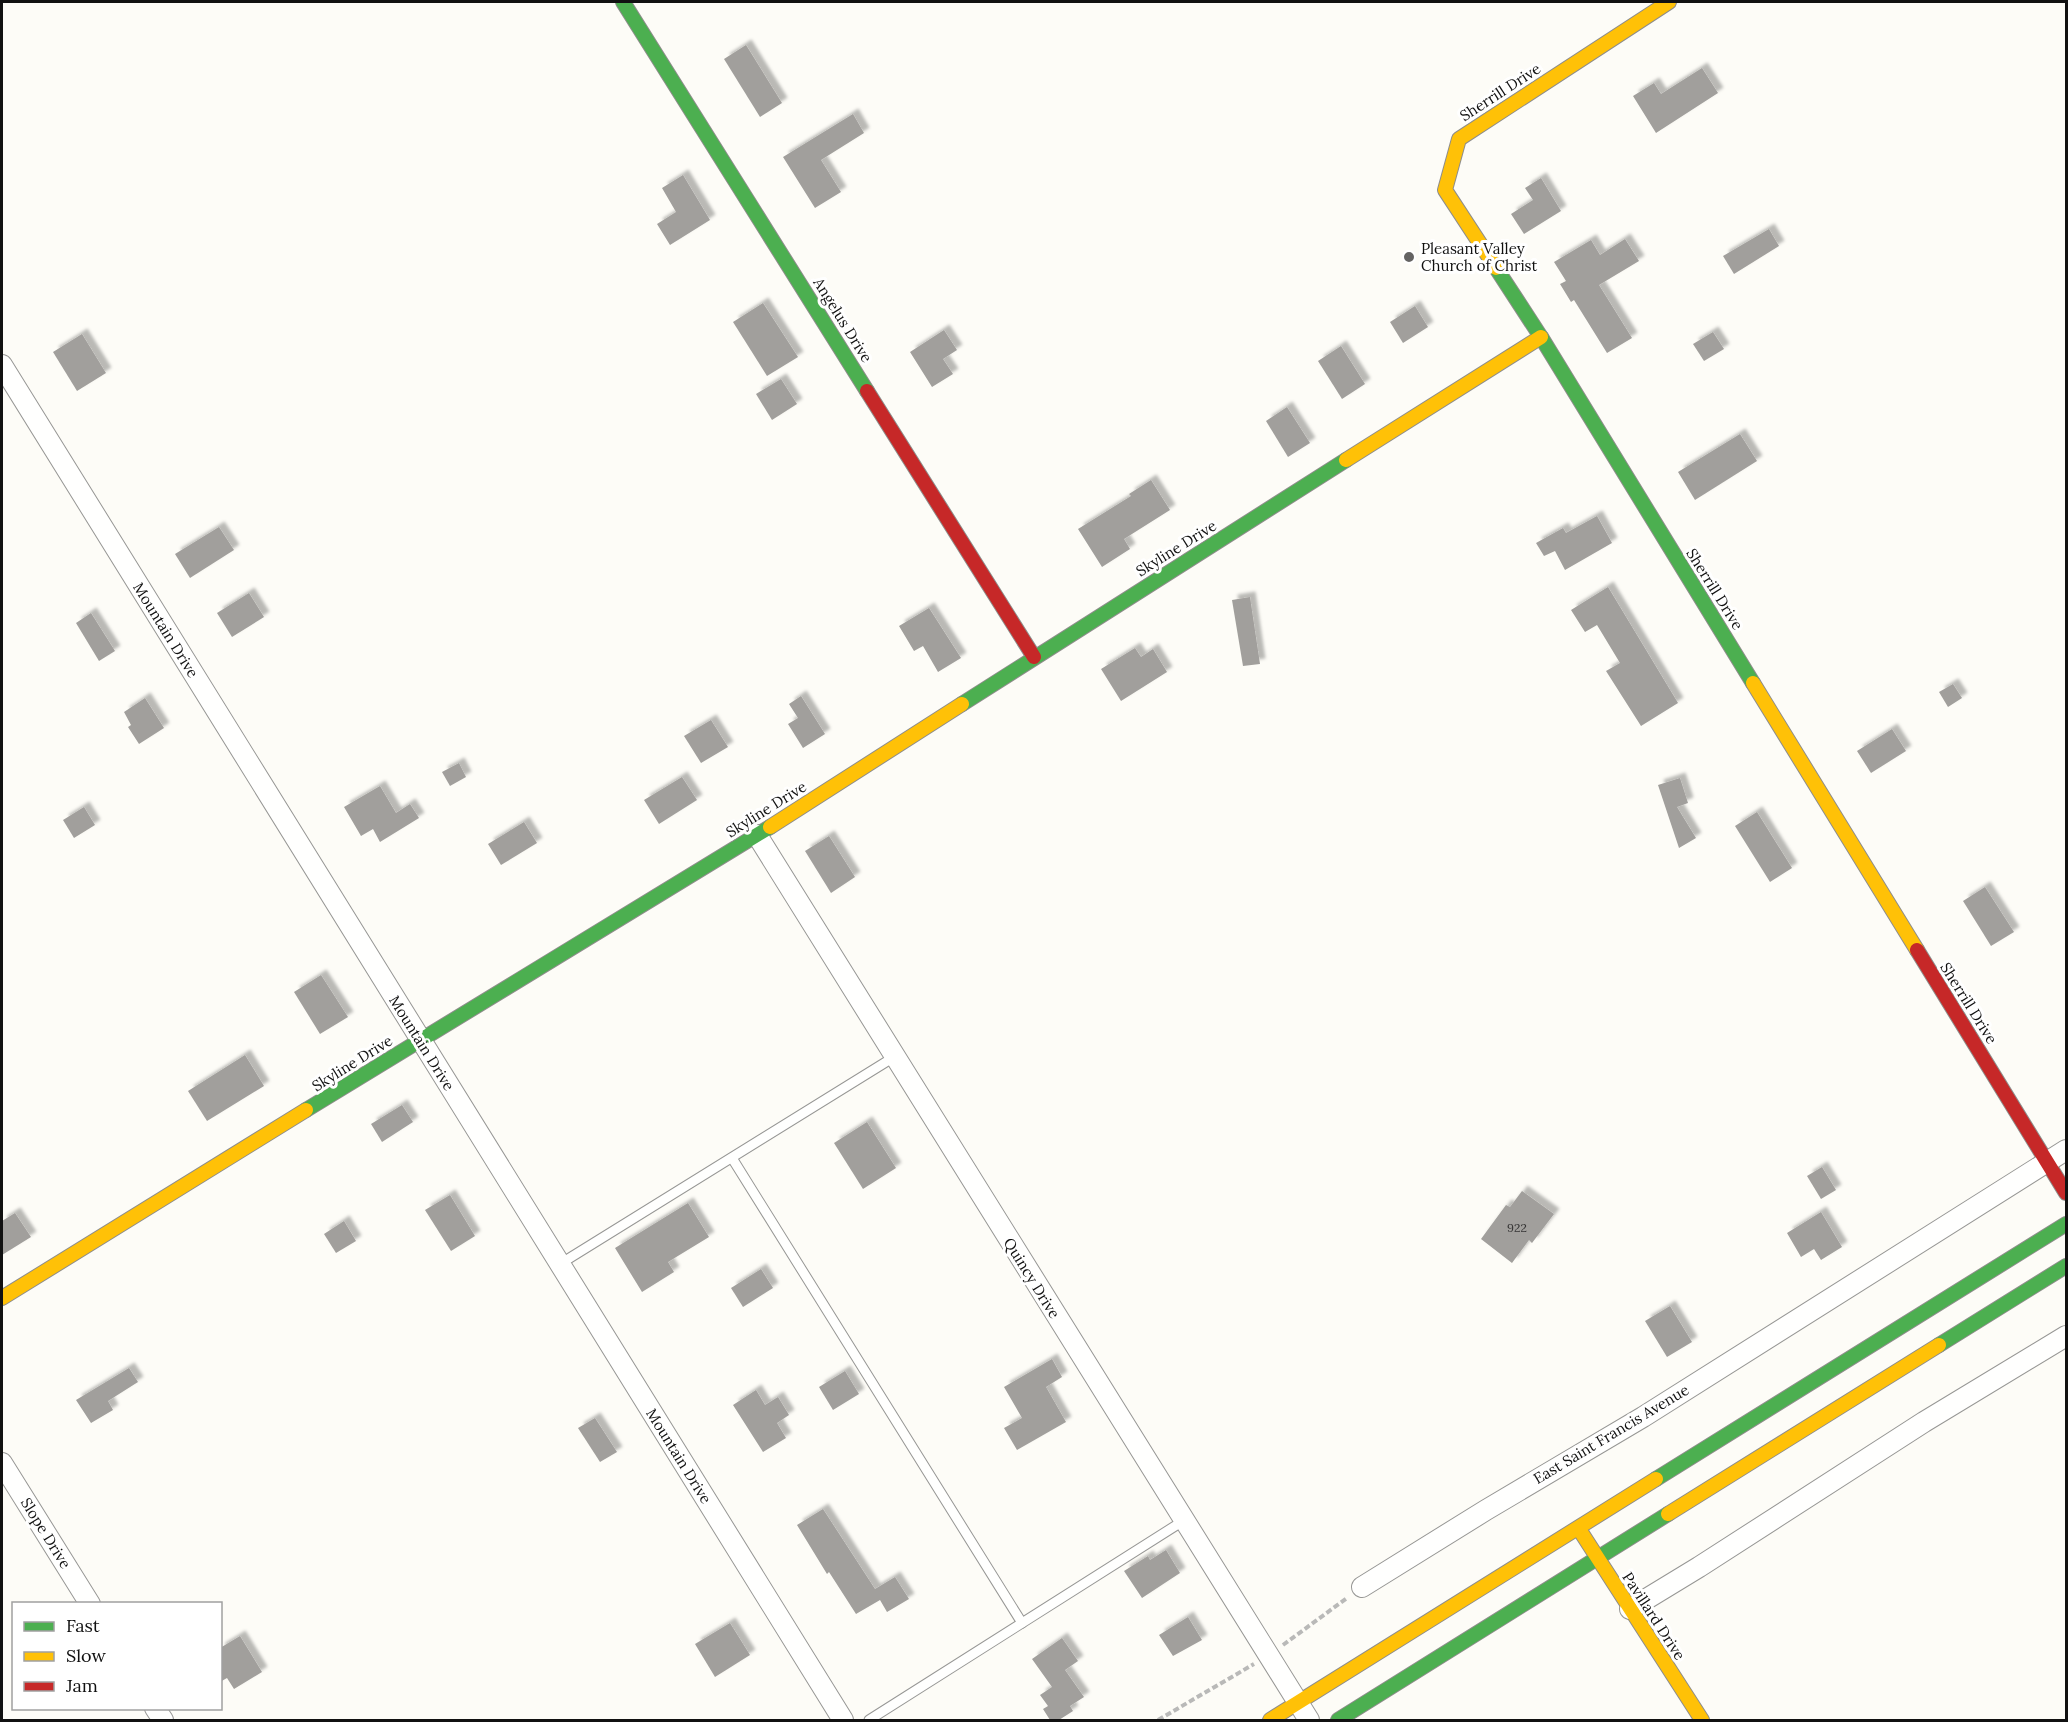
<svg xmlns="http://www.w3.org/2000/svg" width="2068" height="1722" viewBox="0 0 2068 1722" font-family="Lora,serif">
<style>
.building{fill:#a19f9c;filter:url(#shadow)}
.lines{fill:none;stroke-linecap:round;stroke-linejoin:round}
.lane-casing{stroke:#979795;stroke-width:11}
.street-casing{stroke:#979795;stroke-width:22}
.fast-casing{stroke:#8e8d8b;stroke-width:16}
.slow-casing{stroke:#8e8d8b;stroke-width:16}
.jam-casing{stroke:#8e8d8b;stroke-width:16}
.path{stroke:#b9b9b8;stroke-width:4;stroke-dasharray:6 3;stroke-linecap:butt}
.lane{stroke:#fffffe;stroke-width:9}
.street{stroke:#fffffe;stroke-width:20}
.fast{stroke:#4caf50;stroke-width:14}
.slow{stroke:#ffc107;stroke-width:14}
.jam{stroke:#c62828;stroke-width:14}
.poi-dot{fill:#646362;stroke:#fff;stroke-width:2}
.labels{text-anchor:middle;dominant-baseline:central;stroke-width:6;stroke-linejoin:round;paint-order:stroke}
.number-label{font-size:12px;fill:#353434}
.street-label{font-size:15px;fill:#111;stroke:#fff}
.poi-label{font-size:15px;fill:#111;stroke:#fff;text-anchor:start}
</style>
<defs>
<filter id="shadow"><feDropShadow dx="5.5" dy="-5.5" stdDeviation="1.5" flood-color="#0004"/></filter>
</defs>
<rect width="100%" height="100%" fill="#fdfcf7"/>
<g class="building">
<polygon points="746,45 782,103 760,117 724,59"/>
<polygon points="1702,68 1718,93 1656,133 1633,96 1654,83 1661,94"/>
<polygon points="853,114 864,133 821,160 841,192 815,208 783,157"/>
<polygon points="683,175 710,220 670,245 657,224 676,212 662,188"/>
<polygon points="1541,178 1561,211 1524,234 1511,214 1533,200 1525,188"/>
<polygon points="1769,229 1779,246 1734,274 1723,256"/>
<polygon points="1625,239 1639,261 1599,285 1632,338 1607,353 1574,300 1571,302 1560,284 1566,281 1554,262 1591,240 1600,255"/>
<polygon points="763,303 798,357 767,376 733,322"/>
<polygon points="1415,306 1428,327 1403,343 1390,322"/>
<polygon points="944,330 957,350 943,359 953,374 932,387 910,352"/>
<polygon points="1713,332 1724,349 1704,361 1693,344"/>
<polygon points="82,334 106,373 77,391 53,352"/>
<polygon points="1341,346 1365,384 1342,399 1318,361"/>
<polygon points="781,379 797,404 772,420 756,394"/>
<polygon points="1287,407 1310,443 1288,457 1266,421"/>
<polygon points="1740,434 1757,461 1695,500 1678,472"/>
<polygon points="1151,480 1170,510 1124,539 1130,549 1102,567 1078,529 1131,496 1129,494"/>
<polygon points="1597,516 1612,543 1565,570 1555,551 1544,556 1536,543 1563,528 1566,533"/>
<polygon points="219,527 234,550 190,578 175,554"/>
<polygon points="1608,587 1678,703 1641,726 1606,671 1620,663 1597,625 1585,632 1571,610"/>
<polygon points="249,593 264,617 232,637 217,613"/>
<polygon points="1250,597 1260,664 1243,666 1232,600"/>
<polygon points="929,608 961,658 938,672 923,646 914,651 899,626"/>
<polygon points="91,613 115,651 99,661 76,623"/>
<polygon points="1135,648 1141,657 1153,649 1167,672 1121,701 1101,669"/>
<polygon points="1953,684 1962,698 1948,707 1939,692"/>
<polygon points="801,696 825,734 803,748 788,724 798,718 789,704"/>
<polygon points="145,698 164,728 139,744 128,727 131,725 124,712"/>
<polygon points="711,720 728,747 701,763 684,736"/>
<polygon points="1892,729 1906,751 1871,773 1857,751"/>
<polygon points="459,763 466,777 450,786 442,772"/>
<polygon points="682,777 697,800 659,824 644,800"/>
<polygon points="1680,778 1688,803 1677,807 1696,838 1679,848 1658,785"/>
<polygon points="380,786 396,813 410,804 419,818 380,842 373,829 361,836 344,807"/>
<polygon points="84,807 95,825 74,838 63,820"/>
<polygon points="1757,812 1792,868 1770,882 1735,826"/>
<polygon points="524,822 537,843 501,865 488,844"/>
<polygon points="829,836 855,877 831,893 805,851"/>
<polygon points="1985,887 2014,932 1991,946 1963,901"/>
<polygon points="321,975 348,1017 320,1034 294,992"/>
<polygon points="245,1055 264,1086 207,1121 188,1091"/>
<polygon points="402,1105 413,1122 382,1142 371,1124"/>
<polygon points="867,1122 896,1168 863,1189 834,1143"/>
<polygon points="1822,1167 1836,1190 1821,1199 1807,1176"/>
<polygon points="1522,1191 1554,1214 1532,1243 1529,1240 1512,1263 1481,1239 1506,1205 1510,1207"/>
<polygon points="450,1195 475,1236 451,1251 425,1210"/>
<polygon points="688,1203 709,1237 668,1262 674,1272 642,1292 615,1248"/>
<polygon points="1821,1212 1842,1247 1821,1260 1814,1249 1801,1257 1787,1233"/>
<polygon points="15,1213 31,1237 2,1255 2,1221"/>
<polygon points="344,1221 356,1241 336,1253 324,1234"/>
<polygon points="761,1269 773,1288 743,1307 731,1288"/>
<polygon points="1670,1306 1692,1342 1667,1357 1645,1321"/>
<polygon points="1052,1359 1062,1377 1046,1387 1066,1422 1017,1450 1004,1428 1022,1418 1004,1387"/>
<polygon points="129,1368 138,1382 108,1401 113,1410 91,1423 76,1400"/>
<polygon points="845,1371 859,1394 833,1410 819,1387"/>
<polygon points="756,1390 765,1405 778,1397 789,1415 777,1423 786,1438 763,1452 733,1405"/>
<polygon points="595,1418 617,1452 600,1462 578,1428"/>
<polygon points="823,1509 875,1589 895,1577 909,1599 887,1612 880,1600 856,1614 829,1572 827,1574 797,1525"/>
<polygon points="1166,1550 1180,1573 1142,1598 1124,1571 1148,1556 1150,1560"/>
<polygon points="1188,1617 1202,1640 1173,1656 1159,1635"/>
<polygon points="730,1623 750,1655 715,1677 695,1644"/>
<polygon points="240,1636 262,1672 234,1689 227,1678 220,1682 220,1648"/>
<polygon points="1062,1638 1078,1661 1065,1670 1084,1697 1070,1706 1073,1711 1059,1720 1050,1720 1043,1709 1048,1706 1040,1695 1052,1687 1032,1659"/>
</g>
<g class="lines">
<g class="lane-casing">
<g id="lane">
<polyline points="732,1158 1022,1623"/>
<polyline points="560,1264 894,1057"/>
<polyline points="869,1720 1183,1521"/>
</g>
</g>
<g class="street-casing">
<g id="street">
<polyline points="2,365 843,1720"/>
<polyline points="757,835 1309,1720"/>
<polyline points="2,1463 90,1604"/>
<polyline points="1362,1587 1486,1510 1643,1417 2066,1150"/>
<polyline points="1630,1609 1699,1567 1924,1422 2066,1336"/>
<polyline points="155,1708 163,1720"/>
</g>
</g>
<g class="fast-casing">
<g id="fast">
<polyline points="623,2 867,391"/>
<polyline points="1496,268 1541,337 1753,683"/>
<polyline points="962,704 1346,460"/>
<polyline points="306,1110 770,827"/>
<polyline points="1939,1345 2066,1266"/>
<polyline points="1656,1479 2066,1224"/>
<polyline points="1338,1720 1668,1514"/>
</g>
</g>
<g class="slow-casing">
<g id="slow">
<polyline points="1496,268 1445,190 1459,139 1669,2"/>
<polyline points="1346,460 1541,337"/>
<polyline points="1753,683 1917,950"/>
<polyline points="770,827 962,704"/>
<polyline points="2,1298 306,1110"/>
<polyline points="1668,1514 1939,1345"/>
<polyline points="1579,1529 1702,1720"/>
<polyline points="1270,1720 1656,1479"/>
</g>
</g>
<g class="jam-casing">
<g id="jam">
<polyline points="867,391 1034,657"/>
<polyline points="1917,950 2066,1193"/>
</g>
</g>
<g class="path">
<polyline points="1283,1645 1347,1598"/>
<polyline points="1158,1720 1254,1664"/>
</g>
<use href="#lane" class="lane"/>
<use href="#street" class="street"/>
<use href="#fast" class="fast"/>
<use href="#slow" class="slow"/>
<use href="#jam" class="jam"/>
</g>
<circle class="poi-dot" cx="1409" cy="257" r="6"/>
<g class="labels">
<g class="number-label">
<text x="1517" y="1227">922</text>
</g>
<g class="street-label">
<text transform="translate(1500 92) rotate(-33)">Sherrill Drive</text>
<text transform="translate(843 320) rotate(58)">Angelus Drive</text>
<text transform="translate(1176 548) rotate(-32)">Skyline Drive</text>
<text transform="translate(1715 589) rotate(58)">Sherrill Drive</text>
<text transform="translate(166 630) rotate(58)">Mountain Drive</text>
<text transform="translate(766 809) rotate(-32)">Skyline Drive</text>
<text transform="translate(1969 1003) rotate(58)">Sherrill Drive</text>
<text transform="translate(422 1043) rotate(58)">Mountain Drive</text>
<text transform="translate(352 1063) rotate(-32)">Skyline Drive</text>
<text transform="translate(1032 1278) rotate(58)">Quincy Drive</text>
<text transform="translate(1611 1434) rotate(-31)">East Saint Francis Avenue</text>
<text transform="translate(679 1456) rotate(58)">Mountain Drive</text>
<text transform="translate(46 1533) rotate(58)">Slope Drive</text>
<text transform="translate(1654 1616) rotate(57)">Pavillard Drive</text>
</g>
<g class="poi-label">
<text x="1421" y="248">Pleasant Valley<tspan x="1421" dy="17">Church of Christ</tspan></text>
</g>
</g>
<rect width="2068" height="1722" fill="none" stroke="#111111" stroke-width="6"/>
<rect x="12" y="1602" width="210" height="108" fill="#ffffff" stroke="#a0a0a0" stroke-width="1.5"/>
<rect x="24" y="1622" width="30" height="9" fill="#4caf50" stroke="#a0a0a0" stroke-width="1.5"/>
<text x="66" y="1632" font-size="18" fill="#111111">Fast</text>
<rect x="24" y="1652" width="30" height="9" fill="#ffc107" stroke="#a0a0a0" stroke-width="1.5"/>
<text x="66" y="1662" font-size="18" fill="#111111">Slow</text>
<rect x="24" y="1682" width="30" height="9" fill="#c62828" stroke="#a0a0a0" stroke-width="1.5"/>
<text x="66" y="1692" font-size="18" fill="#111111">Jam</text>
</svg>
